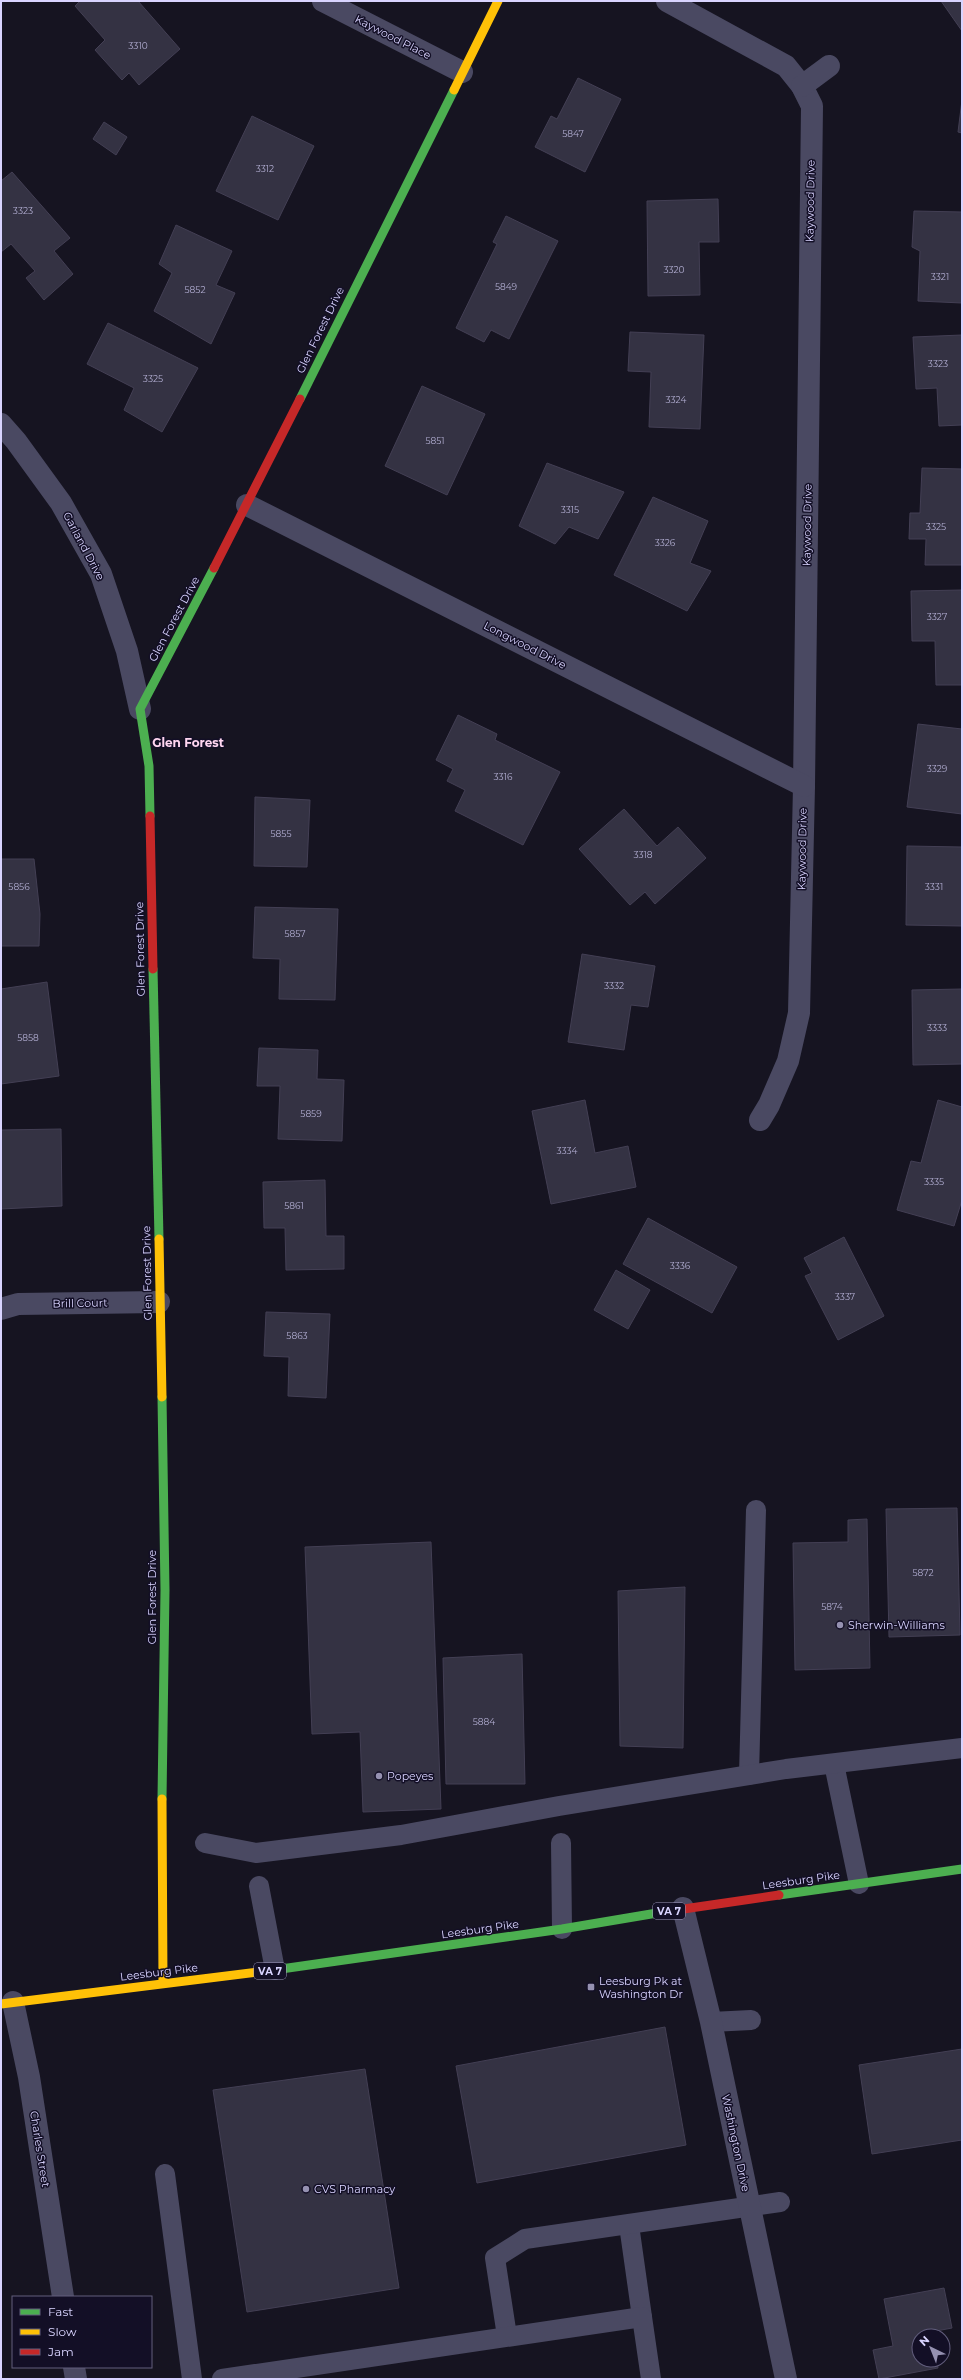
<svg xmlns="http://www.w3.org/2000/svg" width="963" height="2380" viewBox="0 0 963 2380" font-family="Montserrat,sans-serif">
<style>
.building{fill:#343243;stroke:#433f54}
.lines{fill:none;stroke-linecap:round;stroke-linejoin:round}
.lane{stroke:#4a4962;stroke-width:20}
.street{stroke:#4a4962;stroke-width:22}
.fast{stroke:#4caf50;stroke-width:9}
.slow{stroke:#ffc107;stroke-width:9}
.jam{stroke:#c62828;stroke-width:9}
.poi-dot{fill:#9591b1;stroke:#130f26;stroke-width:1.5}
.labels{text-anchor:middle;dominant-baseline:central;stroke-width:3;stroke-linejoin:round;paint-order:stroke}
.number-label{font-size:9px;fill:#b0acd0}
.shield{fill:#130f26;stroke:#9e99be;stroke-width:1}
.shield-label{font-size:10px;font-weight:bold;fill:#d9d4ff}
.street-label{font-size:11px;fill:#d9d4ff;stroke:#130f26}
.poi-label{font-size:11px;fill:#d9d4ff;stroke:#130f26;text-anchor:start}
.neighbourhood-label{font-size:12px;font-weight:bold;fill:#ffd6f0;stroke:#130f26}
</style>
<rect width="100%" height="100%" fill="#161421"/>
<g class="building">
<polygon points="80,1 138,1 180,49 139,85 129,73 122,80 95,50 105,40 75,6"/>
<polygon points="941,1 962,1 962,31"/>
<polygon points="578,78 621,99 585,172 535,147 551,116 557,119"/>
<polygon points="962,100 962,133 958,132"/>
<polygon points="252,116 314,146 278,220 216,191"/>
<polygon points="104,122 127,137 116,155 93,139"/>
<polygon points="12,172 70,238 54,251 73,274 44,300 26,278 35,271 11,244 1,252 1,181"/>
<polygon points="718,199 719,242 699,242 700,295 648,296 647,201"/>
<polygon points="914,211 962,212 962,303 918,301 920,251 912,247"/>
<polygon points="506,216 558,241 509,339 491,330 484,342 456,328 497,244 493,242"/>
<polygon points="176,225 232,251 216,285 235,293 211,344 154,311 172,273 159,264"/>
<polygon points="108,323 198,368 162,432 124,410 134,388 87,364"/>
<polygon points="630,332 704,335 700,429 649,427 651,372 628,371"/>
<polygon points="962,335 962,425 939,426 937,388 916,389 913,337"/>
<polygon points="422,386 485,414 447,495 385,466"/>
<polygon points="547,463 624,492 598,539 569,527 555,544 519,526"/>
<polygon points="922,468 962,469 962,565 925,565 926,539 909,539 910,513 920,513"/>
<polygon points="653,497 708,521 690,563 711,571 687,611 614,575"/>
<polygon points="962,590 962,685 936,685 935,641 912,641 911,591"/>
<polygon points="458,715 497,734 495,740 560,772 523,845 455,811 465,790 447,781 453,769 436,760"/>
<polygon points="918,724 962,729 962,814 907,807"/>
<polygon points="255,797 310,800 307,867 254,866"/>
<polygon points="624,809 657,846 678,827 706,858 655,904 645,892 630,905 579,849"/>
<polygon points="907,846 962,847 962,926 906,925"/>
<polygon points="1,859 34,859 40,914 39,946 1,946"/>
<polygon points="255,907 338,909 335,1000 279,999 280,959 253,958"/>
<polygon points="582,954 655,966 648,1007 631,1005 624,1050 568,1042"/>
<polygon points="47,982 59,1076 1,1084 1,989"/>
<polygon points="962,989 962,1064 913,1065 912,990"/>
<polygon points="259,1048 318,1050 317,1079 344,1080 342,1141 278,1139 280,1086 257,1086"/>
<polygon points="585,1100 595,1153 628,1146 636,1187 551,1204 532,1111"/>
<polygon points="938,1100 962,1107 962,1200 954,1226 897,1210 911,1161 921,1163"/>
<polygon points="61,1129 62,1206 1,1209 1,1130"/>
<polygon points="325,1180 326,1236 344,1236 344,1269 286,1270 285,1228 264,1228 263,1182"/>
<polygon points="648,1218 737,1267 712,1313 623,1264"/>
<polygon points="844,1237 884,1316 838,1340 805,1276 812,1273 804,1258"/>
<polygon points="616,1270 650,1290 628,1329 594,1310"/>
<polygon points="266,1312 330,1314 326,1398 288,1396 289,1357 264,1356"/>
<polygon points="957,1508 960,1635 889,1637 886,1509"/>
<polygon points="867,1519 870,1668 795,1670 793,1543 848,1542 848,1520"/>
<polygon points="431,1542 441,1809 363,1812 360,1732 312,1734 305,1547"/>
<polygon points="685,1587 683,1748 620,1746 618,1591"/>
<polygon points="522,1654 525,1784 446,1784 443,1658"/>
<polygon points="665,2027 686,2145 477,2183 456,2066"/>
<polygon points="962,2049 962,2140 872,2154 859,2065"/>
<polygon points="365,2069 399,2288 247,2312 213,2090"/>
<polygon points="944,2288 952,2328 931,2332 932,2336 919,2336 919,2360 937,2360 938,2368 879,2379 873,2350 893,2346 884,2299"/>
</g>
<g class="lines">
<g class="lane">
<polyline points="834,1764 859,1884"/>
<polyline points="749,1775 756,1510"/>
<polyline points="205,1843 256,1853 401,1835 559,1806 786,1769 962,1748"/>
<polyline points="561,1843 562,1929"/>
<polyline points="259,1886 275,1970"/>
<polyline points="711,2022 751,2020"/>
<polyline points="165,2174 192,2379"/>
<polyline points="629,2225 642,2317"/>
<polyline points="507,2336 495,2258 525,2239 780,2202"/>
<polyline points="222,2379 642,2317 651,2379"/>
</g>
<g class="street">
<polyline points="323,1 462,72"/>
<polyline points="667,1 786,66 802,86 812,106 804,786 799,1013 788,1061 769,1105 760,1120"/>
<polyline points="802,86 829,66"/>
<polyline points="1,424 16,441 61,503 101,574 127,651 140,709"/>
<polyline points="247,505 804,786"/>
<polyline points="1,1309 18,1304 159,1302"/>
<polyline points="683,1908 711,2022 786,2379"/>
<polyline points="13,2002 29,2077 63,2297"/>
<polyline points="74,2367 76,2379"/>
</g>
<g class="fast">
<polyline points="300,399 454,90"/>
<polyline points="150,816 149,766 140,709 214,568"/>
<polyline points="153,969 159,1239"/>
<polyline points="162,1397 165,1590 162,1799"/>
<polyline points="779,1895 962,1869"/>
<polyline points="274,1970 562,1929 663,1912"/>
</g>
<g class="slow">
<polyline points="454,90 498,1"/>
<polyline points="159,1239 162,1397"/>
<polyline points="162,1799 163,1983"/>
<polyline points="1,2004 274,1970"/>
</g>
<g class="jam">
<polyline points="214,568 300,399"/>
<polyline points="150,816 153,969"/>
<polyline points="663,1912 779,1895"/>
</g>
</g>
<g class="poi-dot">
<circle cx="840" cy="1625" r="4"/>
<circle cx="379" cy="1776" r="4"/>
<rect x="587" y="1983" width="8" height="8" rx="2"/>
<circle cx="306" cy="2189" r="4"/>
</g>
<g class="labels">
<g class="number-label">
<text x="138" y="45">3310</text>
<text x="573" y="133">5847</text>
<text x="265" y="168">3312</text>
<text x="23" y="210">3323</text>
<text x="674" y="269">3320</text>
<text x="940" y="276">3321</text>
<text x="506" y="286">5849</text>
<text x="195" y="289">5852</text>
<text x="938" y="363">3323</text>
<text x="153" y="378">3325</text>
<text x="676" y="399">3324</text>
<text x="435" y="440">5851</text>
<text x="570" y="509">3315</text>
<text x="936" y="526">3325</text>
<text x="665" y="542">3326</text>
<text x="937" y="616">3327</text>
<text x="937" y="768">3329</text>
<text x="503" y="776">3316</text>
<text x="281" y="833">5855</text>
<text x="643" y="854">3318</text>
<text x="19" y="886">5856</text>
<text x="934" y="886">3331</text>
<text x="295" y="933">5857</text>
<text x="614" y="985">3332</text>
<text x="937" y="1027">3333</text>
<text x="28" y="1037">5858</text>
<text x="311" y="1113">5859</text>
<text x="567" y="1150">3334</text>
<text x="934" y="1181">3335</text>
<text x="294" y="1205">5861</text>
<text x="680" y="1265">3336</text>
<text x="845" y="1296">3337</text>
<text x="297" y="1335">5863</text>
<text x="923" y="1572">5872</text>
<text x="832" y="1606">5874</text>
<text x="484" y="1721">5884</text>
</g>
<g class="shield">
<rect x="653" y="1903" width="32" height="16" rx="3"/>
<rect x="254" y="1963" width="32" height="16" rx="3"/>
</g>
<g class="shield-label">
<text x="669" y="1911">VA 7</text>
<text x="270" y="1971">VA 7</text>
</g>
<g class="street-label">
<text transform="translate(393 37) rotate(27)">Kaywood Place</text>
<text transform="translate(810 201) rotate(-89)">Kaywood Drive</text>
<text transform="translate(320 330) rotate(-64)">Glen Forest Drive</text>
<text transform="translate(807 525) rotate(-89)">Kaywood Drive</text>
<text transform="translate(84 546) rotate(62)">Garland Drive</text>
<text transform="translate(174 619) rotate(-62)">Glen Forest Drive</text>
<text transform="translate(525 645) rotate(27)">Longwood Drive</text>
<text transform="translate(802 849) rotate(-89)">Kaywood Drive</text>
<text transform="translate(140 949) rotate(-91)">Glen Forest Drive</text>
<text transform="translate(147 1273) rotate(-91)">Glen Forest Drive</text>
<text transform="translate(80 1303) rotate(-1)">Brill Court</text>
<text transform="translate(152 1597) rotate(-90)">Glen Forest Drive</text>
<text transform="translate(801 1880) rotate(-8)">Leesburg Pike</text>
<text transform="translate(480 1929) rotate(-8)">Leesburg Pike</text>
<text transform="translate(159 1972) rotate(-7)">Leesburg Pike</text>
<text transform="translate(736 2143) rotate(78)">Washington Drive</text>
<text transform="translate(40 2149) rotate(81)">Charles Street</text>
</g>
<g class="poi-label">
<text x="848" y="1625">Sherwin-Williams</text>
<text x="387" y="1776">Popeyes</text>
<text x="599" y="1981">Leesburg Pk at<tspan x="599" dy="13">Washington Dr</tspan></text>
<text x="314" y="2189">CVS Pharmacy</text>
</g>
<g class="neighbourhood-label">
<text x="188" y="742">Glen Forest</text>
</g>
</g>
<rect width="963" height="2380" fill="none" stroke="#d9d4ff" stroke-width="4"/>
<rect x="12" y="2296" width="140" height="72" fill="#130f26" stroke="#625e7d"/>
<rect x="20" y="2309" width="20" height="6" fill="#4caf50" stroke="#625e7d"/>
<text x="48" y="2316" font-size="12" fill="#d9d4ff">Fast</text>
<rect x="20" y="2329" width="20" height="6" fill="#ffc107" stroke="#625e7d"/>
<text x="48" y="2336" font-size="12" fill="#d9d4ff">Slow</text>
<rect x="20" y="2349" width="20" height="6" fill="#c62828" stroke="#625e7d"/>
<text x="48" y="2356" font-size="12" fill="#d9d4ff">Jam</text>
<g transform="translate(931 2348) rotate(317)"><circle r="19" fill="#130f26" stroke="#625e7d"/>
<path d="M0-3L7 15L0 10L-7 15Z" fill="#9591b1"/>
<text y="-6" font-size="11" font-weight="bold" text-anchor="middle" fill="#d9d4ff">N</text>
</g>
</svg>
